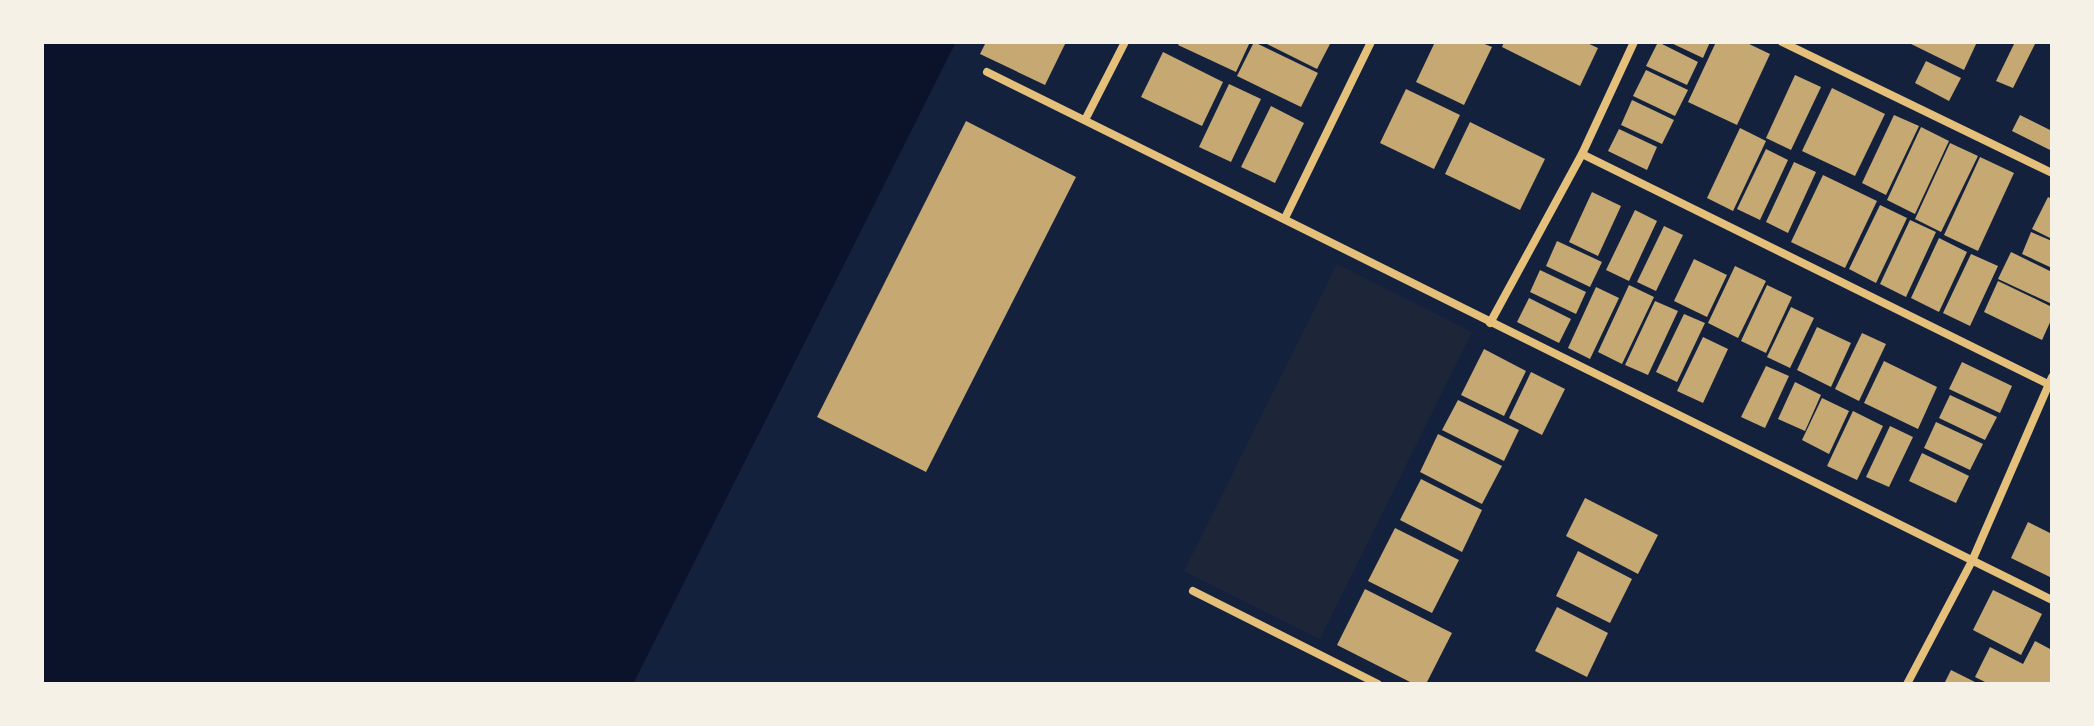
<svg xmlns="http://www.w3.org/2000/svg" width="2094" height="726" viewBox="0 0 2094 726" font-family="Literata,serif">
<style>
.green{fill:#1d2539}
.water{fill:#0b132b}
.building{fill:#c6a872}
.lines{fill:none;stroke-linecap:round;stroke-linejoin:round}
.minor{stroke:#e5c07b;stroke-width:8}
</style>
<rect width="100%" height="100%" fill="#14213d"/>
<polygon class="green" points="1337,264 1472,332 1320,639 1184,571"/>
<polygon class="water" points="42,42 956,42 633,684 42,684"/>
<g class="building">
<polygon points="986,42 1066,42 1045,85 980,54"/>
<polygon points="1180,42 1250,42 1236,72 1178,45"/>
<polygon points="1254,42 1318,73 1301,107 1237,76"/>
<polygon points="1263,42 1331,42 1317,69"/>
<polygon points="1435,42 1480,42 1492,47 1464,105 1416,82"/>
<polygon points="1504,42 1585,42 1598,48 1580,86 1502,47"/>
<polygon points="1658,42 1698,62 1687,85 1646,66"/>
<polygon points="1669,42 1710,42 1703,58"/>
<polygon points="1716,42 1745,42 1770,54 1737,125 1688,102"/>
<polygon points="1907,42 1977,42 1964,70"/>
<polygon points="2015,42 2036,42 2013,88 1996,81"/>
<polygon points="1163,52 1223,82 1202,126 1141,97"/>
<polygon points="1926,61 1961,78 1949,101 1915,83"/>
<polygon points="1646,70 1688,90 1675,116 1633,96"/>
<polygon points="1795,75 1821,87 1791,150 1766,138"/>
<polygon points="1229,84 1261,99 1231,162 1199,147"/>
<polygon points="1832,88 1885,114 1855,176 1802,151"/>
<polygon points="1406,89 1460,115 1434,169 1380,143"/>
<polygon points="1632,100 1674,120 1662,144 1621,125"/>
<polygon points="1271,106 1304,123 1275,183 1241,167"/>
<polygon points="1894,115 1919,126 1886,195 1862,183"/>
<polygon points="2020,115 2052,131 2052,151 2012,131"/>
<polygon points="966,121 1076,177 926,472 817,417"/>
<polygon points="1470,122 1545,159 1520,210 1445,174"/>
<polygon points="1921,127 1949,141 1915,214 1887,200"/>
<polygon points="1740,128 1766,141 1733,211 1707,198"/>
<polygon points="1619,129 1657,147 1647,170 1608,151"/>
<polygon points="1950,143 1978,156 1941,232 1915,219"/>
<polygon points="1766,149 1788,160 1760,220 1737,209"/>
<polygon points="1980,157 2014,173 1978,251 1944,235"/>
<polygon points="1794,162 1816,172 1788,233 1766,222"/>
<polygon points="1823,175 1877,201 1845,268 1791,242"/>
<polygon points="1592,192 1621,206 1598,256 1569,242"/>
<polygon points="2048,197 2052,199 2052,239 2032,229"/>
<polygon points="1880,205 1907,218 1876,283 1849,269"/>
<polygon points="1635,210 1657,221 1629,281 1606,270"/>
<polygon points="1910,220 1936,232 1906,297 1880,284"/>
<polygon points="1664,226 1683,235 1656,291 1637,282"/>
<polygon points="2031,232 2052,241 2052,268 2022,254"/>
<polygon points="1939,238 1967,252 1939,312 1911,298"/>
<polygon points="1557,241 1602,262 1590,287 1546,266"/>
<polygon points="2011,252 2052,272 2052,304 1998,279"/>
<polygon points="1971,254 1998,266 1970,326 1943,313"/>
<polygon points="1694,259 1727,275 1707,317 1674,301"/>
<polygon points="1735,266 1766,281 1738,338 1708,323"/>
<polygon points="1540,270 1586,292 1576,314 1530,292"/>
<polygon points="1998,281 2052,307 2052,318 2042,340 1984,312"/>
<polygon points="1629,285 1654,297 1622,364 1598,352"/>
<polygon points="1767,285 1792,297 1766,353 1741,341"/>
<polygon points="1596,287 1619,298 1590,359 1568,348"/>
<polygon points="1529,298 1571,319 1559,343 1517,322"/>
<polygon points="1655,301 1678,311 1648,375 1625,365"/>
<polygon points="1791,307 1814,318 1790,368 1767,357"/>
<polygon points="1684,314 1705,323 1677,382 1656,372"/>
<polygon points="1817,327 1851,343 1831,387 1797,370"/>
<polygon points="1862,333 1886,344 1859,401 1835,389"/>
<polygon points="1703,337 1728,349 1703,403 1677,391"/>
<polygon points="1484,349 1526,371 1504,416 1461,395"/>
<polygon points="1884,361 1937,387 1918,429 1864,403"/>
<polygon points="1962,362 2012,386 2000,413 1949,389"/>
<polygon points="1766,366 1789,376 1765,428 1741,417"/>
<polygon points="1531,372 1565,389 1542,435 1509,418"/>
<polygon points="1795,382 1821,395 1805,431 1778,419"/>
<polygon points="1950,395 1997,417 1985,440 1939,418"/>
<polygon points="1822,398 1849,411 1829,454 1802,440"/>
<polygon points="1458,400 1519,430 1504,461 1442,430"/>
<polygon points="1853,411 1883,426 1857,480 1827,466"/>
<polygon points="1936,422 1983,444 1970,470 1924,448"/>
<polygon points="1890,426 1913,437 1889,487 1866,477"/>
<polygon points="1438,434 1502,466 1482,504 1420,472"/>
<polygon points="1922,453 1969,476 1956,503 1909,481"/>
<polygon points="1421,479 1482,510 1462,552 1400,520"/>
<polygon points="1585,498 1658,535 1638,574 1566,536"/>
<polygon points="2028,522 2052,534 2052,578 2011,558"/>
<polygon points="1395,528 1459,560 1432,613 1368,581"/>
<polygon points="1578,551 1632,579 1610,623 1556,596"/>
<polygon points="1365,589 1452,633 1426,684 1414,684 1337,645"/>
<polygon points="1993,590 2042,614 2021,655 1973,630"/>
<polygon points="1557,607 1608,633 1587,677 1535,651"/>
<polygon points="2035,641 2052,650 2052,684 1989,684 1975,677 1990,647 2023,664"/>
<polygon points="1951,670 1979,684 1944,684"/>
</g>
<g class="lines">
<g class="minor">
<polyline points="1782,42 2052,173"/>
<polyline points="987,72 2052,600"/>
<polyline points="1085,120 1125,42"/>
<polyline points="1582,154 2048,384"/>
<polyline points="1285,218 1371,42"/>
<polyline points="1490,323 1582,154 1634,42"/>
<polyline points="1193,591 1378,684"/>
<polyline points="1907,684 1972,561 2052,377"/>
</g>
</g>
<rect width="2094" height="726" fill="none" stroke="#f6f1e7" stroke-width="88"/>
</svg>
